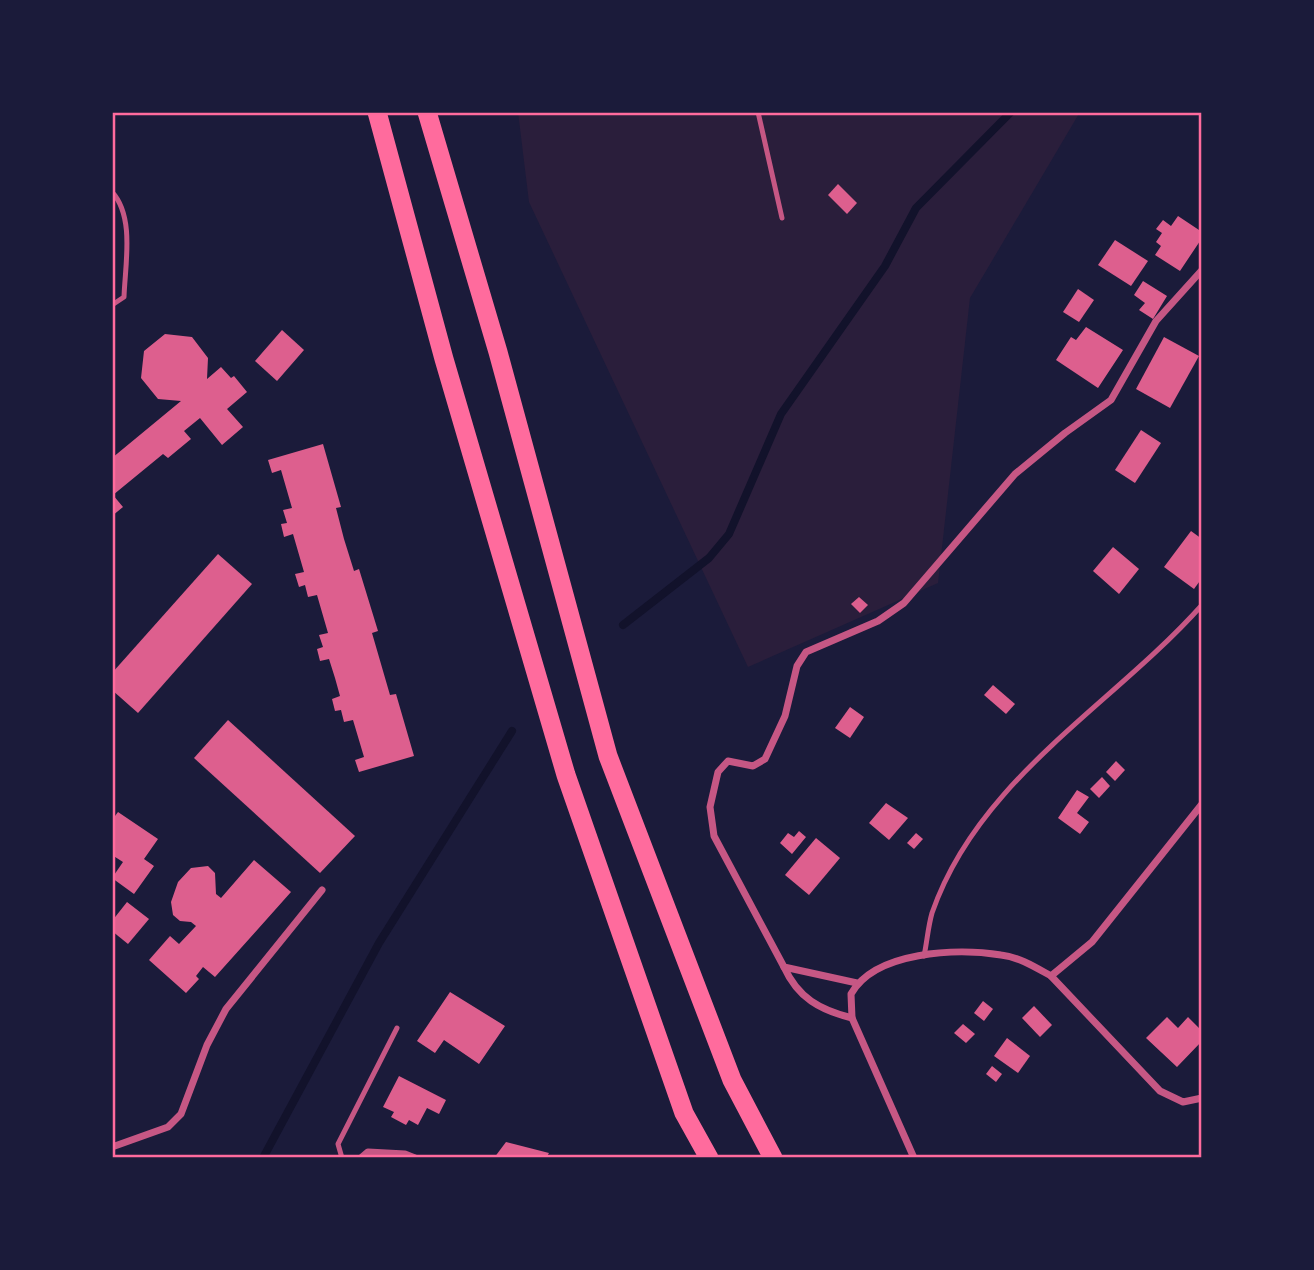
<svg xmlns="http://www.w3.org/2000/svg" width="1314" height="1270" viewBox="0 0 1314 1270" font-family="'Titillium Web',sans-serif">
<style>
.green{fill:#2a1e3b}
.lines{fill:none;stroke-linecap:round;stroke-linejoin:round}
.stream{stroke:#12122b;stroke-width:8}
.building{fill:#dd5f8e}
.service{stroke:#c65784;stroke-width:5}
.minor{stroke:#c65784;stroke-width:7}
.trunk{stroke:#ff6b9d;stroke-width:19}
.neatline{fill:none;stroke:#ff6b9d;stroke-width:2.5}
</style>
<rect width="100%" height="100%" fill="#1b1b3a"/>
<polygon class="green" points="518,112 1080,112 970,298 938,583 748,667 529,202"/>
<g class="lines">
<g class="stream">
<polyline points="623,625 709,558 729,534 781,414 885,266 916,208 1011,112"/>
<polyline points="263,1158 379,943 512,731"/>
</g>
</g>
<g class="building">
<polygon points="838,184 857,203 847,214 828,195"/>
<polygon points="1178,216 1202,232 1202,238 1180,271 1155,255 1161,246 1156,242 1162,233 1156,229 1163,220 1171,226"/>
<polygon points="1115,240 1148,261 1131,286 1098,265"/>
<polygon points="1143,281 1167,296 1153,319 1139,310 1145,303 1134,295"/>
<polygon points="1078,289 1094,300 1079,322 1063,312"/>
<polygon points="1086,327 1123,350 1098,388 1056,360 1071,337 1076,340"/>
<polygon points="282,330 304,350 277,381 255,361"/>
<polygon points="165,334 192,337 208,358 207,379 221,367 231,378 234,376 247,392 227,409 243,427 222,445 200,418 184,431 191,439 168,458 163,454 113,495 123,507 112,516 112,458 181,401 158,399 141,378 144,351"/>
<polygon points="1164,337 1199,356 1170,408 1136,389"/>
<polygon points="1141,430 1161,443 1135,483 1115,470"/>
<polygon points="323,444 341,507 336,508 344,539 354,571 359,569 378,631 372,633 390,695 396,694 414,756 359,772 355,760 364,757 353,720 344,722 341,710 335,711 332,699 340,696 335,678 329,659 320,661 317,649 323,647 319,635 328,633 317,595 308,597 305,585 299,587 295,574 304,572 293,534 284,537 281,524 287,523 283,510 292,508 281,470 272,473 268,460"/>
<polygon points="1191,531 1202,539 1202,578 1194,589 1164,567"/>
<polygon points="1113,547 1139,569 1119,594 1093,571"/>
<polygon points="218,554 252,584 138,713 112,690 112,673"/>
<polygon points="859,597 868,605 860,613 851,604"/>
<polygon points="993,685 1015,704 1006,714 984,695"/>
<polygon points="850,707 864,717 850,738 835,728"/>
<polygon points="228,720 355,836 320,873 194,758"/>
<polygon points="1116,761 1125,770 1115,781 1106,772"/>
<polygon points="1102,777 1110,786 1099,798 1090,789"/>
<polygon points="1077,790 1089,797 1077,813 1089,822 1080,834 1058,818"/>
<polygon points="886,803 908,818 889,840 869,823"/>
<polygon points="118,812 158,839 144,859 154,866 134,894 112,878 123,862 112,855 112,820"/>
<polygon points="799,831 806,837 792,854 780,843 788,833 794,837"/>
<polygon points="916,833 923,839 914,849 907,843"/>
<polygon points="816,838 840,858 809,895 785,875"/>
<polygon points="254,860 291,892 215,977 203,967 196,976 199,979 186,993 149,960 170,936 179,944 196,926 191,922 180,921 173,915 171,902 178,882 191,868 208,866 215,873 216,894 221,898"/>
<polygon points="127,902 149,919 128,944 112,931 112,921"/>
<polygon points="450,992 505,1026 479,1064 444,1040 435,1053 417,1041"/>
<polygon points="983,1001 993,1009 984,1021 974,1013"/>
<polygon points="1034,1006 1052,1025 1040,1037 1022,1018"/>
<polygon points="1167,1017 1178,1028 1188,1017 1202,1031 1202,1041 1177,1067 1146,1038"/>
<polygon points="963,1024 975,1034 966,1043 954,1033"/>
<polygon points="1007,1038 1030,1056 1018,1073 994,1056"/>
<polygon points="992,1066 1002,1074 996,1082 986,1074"/>
<polygon points="399,1076 446,1100 439,1114 427,1108 418,1125 409,1120 406,1125 391,1117 394,1112 383,1107"/>
<polygon points="506,1142 549,1153 546,1158 494,1158"/>
</g>
<g class="lines">
<g class="service">
<polyline points="758,112 782,218"/>
<path d="M112,192C135,217 125,265 124,297L112,305"/>
<path d="M924,956C927,942 928,927 932,913C978,779 1112,706 1202,605"/>
<polyline points="342,1158 338,1144 397,1028"/>
</g>
<g class="minor">
<path d="M784,967C798,998 820,1010 852,1018"/>
<polyline points="1051,976 1092,942 1202,804"/>
<polyline points="857,983 784,967 714,836 710,807 718,772 728,761 753,766 765,759 785,716 797,666 806,652 878,621 904,603 1015,474 1065,433 1111,400 1156,321 1202,270"/>
<polyline points="112,1147 168,1127 181,1114 207,1045 226,1009 322,890"/>
<polyline points="361,1158 368,1152 405,1154 415,1158"/>
<path d="M914,1158L852,1018L851,994C875,951 957,948 1001,955C1019,957 1035,967 1051,976L1160,1091L1183,1102L1202,1098"/>
</g>
<g class="trunk">
<polyline points="377,112 444,359 566,775 684,1113 709,1158"/>
<polyline points="427,112 498,352 608,756 732,1080 773,1158"/>
</g>
</g>
<rect width="1314" height="1270" fill="none" stroke="#1b1b3a" stroke-width="228"/>
<rect x="114" y="114" width="1086" height="1042" class="neatline"/>
</svg>
